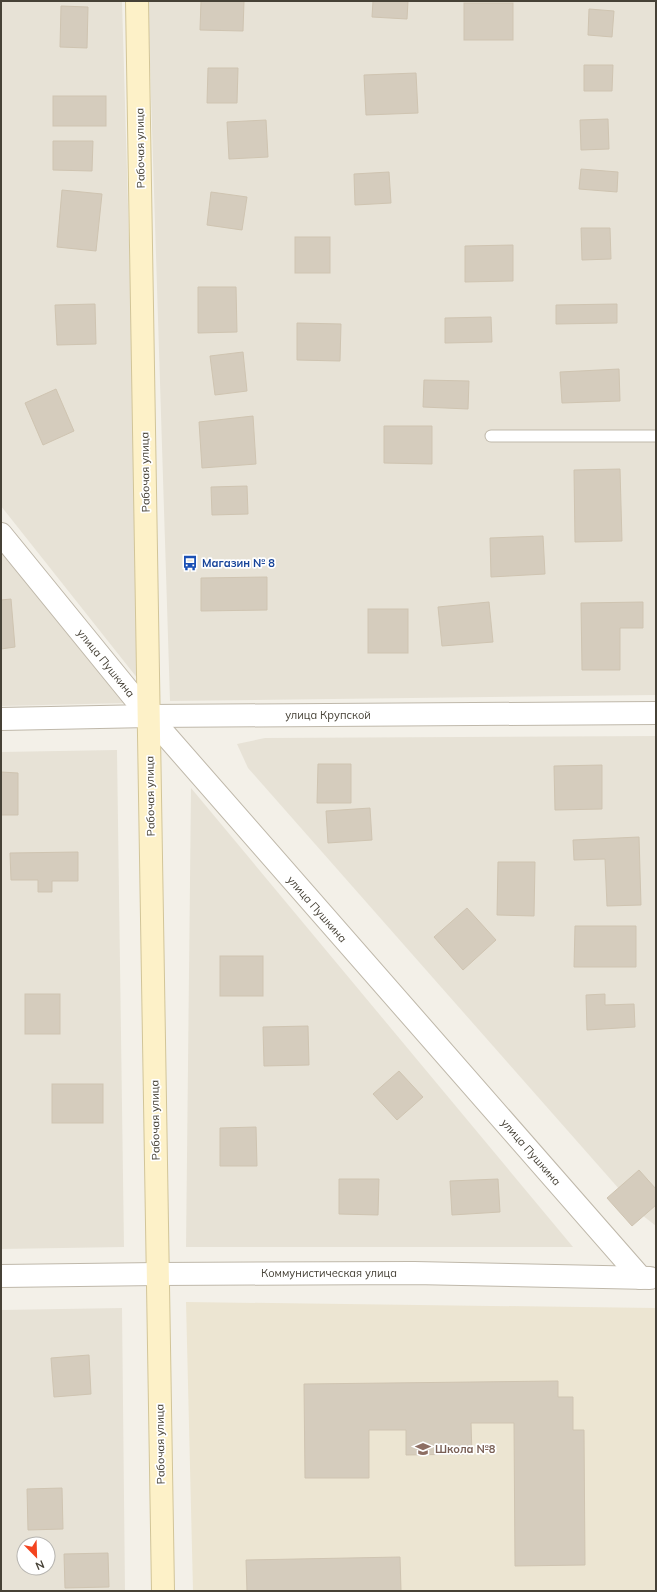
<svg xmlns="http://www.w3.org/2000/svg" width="657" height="1592" viewBox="0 0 657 1592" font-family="Mulish,sans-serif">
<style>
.residential{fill:#e7e2d6;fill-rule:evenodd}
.education{fill:#ece5d2}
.building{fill:#d5ccbd;stroke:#cfc4b1}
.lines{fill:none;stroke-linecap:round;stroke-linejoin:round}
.service-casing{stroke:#bfb8aa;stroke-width:13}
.minor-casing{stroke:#bfb8aa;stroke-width:24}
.tertiary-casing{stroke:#bfb8aa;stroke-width:24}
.secondary-casing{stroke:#d2c598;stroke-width:24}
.service{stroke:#fff;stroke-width:11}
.minor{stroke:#fff;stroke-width:22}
.tertiary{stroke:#fff;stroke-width:22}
.secondary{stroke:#fdf1c8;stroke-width:22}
.labels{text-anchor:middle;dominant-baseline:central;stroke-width:3.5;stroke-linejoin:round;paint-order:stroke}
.street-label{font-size:11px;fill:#464136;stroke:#fff}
.transit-label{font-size:11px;font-weight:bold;fill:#164399;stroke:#fff;text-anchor:start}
.education-label{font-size:11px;font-weight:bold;fill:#785e54;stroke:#fff;text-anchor:start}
</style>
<rect width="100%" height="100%" fill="#f3f0e8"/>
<g class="residential">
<polygon points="1,1 122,1 142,684 1,506"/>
<polygon points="148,1 656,1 656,695 170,701"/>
<polygon points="1,550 128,703 1,706"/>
<polygon points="656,736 656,1226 642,1215 248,768 237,744 265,738"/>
<polygon points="117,750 124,1247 1,1249 1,752"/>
<polygon points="191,788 573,1247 186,1247"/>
<path d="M122,1308L125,1591H1V1310ZM24,1544H48V1568H24Z"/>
</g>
<polygon class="education" points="186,1302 656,1308 656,1591 193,1591"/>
<g class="building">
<polygon points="201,1 244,1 243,31 200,30"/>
<polygon points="373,1 408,1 407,19 372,17"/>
<rect x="464" y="3" width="49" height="37"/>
<polygon points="61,6 88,7 87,48 60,47"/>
<polygon points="589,9 614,11 612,37 588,35"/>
<polygon points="584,65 613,65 612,91 584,91"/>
<polygon points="208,68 238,68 237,103 207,103"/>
<polygon points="416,73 418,113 366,115 364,75"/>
<rect x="53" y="96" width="53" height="30"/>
<polygon points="608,119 609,149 581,150 580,120"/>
<polygon points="266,120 268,157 229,159 227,122"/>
<polygon points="53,141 93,141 92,171 53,170"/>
<polygon points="581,169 618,172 617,192 579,189"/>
<polygon points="389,172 391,203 355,205 354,174"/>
<polygon points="62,190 102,194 96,251 57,247"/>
<polygon points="211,192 247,197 242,230 207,225"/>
<polygon points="581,228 610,228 611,259 582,260"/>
<rect x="295" y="237" width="35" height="36"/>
<polygon points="513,245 513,281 465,282 465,246"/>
<polygon points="198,287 236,287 237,332 198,333"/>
<polygon points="95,304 96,344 57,345 55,305"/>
<polygon points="617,304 617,323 556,324 556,305"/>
<polygon points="491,317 492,342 445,343 445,318"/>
<polygon points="297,323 341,324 340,361 297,360"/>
<polygon points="243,352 247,391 215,395 210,356"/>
<polygon points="619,369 620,401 562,403 560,372"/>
<polygon points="424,380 469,381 468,409 423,407"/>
<polygon points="56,389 74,431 43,445 25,403"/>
<polygon points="253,416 256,464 202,468 199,422"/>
<polygon points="384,426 432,426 432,464 384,463"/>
<polygon points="620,469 622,541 575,542 574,470"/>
<polygon points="247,486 248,514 212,515 211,487"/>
<polygon points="543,536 545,574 491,577 490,538"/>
<polygon points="267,577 267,610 201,611 201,578"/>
<polygon points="11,599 15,647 1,649 1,600"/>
<polygon points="489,602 493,642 442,646 438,607"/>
<polygon points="643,602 643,628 620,628 620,670 582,670 581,603"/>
<rect x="368" y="609" width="40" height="44"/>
<polygon points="318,764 351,764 351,803 317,803"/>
<polygon points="602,765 602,809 555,810 554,766"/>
<polygon points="1,772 18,773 18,815 1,815"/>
<polygon points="370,808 372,840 328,843 326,811"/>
<polygon points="639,837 641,905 607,906 605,859 574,860 573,840"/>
<polygon points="78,852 78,881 52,881 52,892 38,892 38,880 11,880 10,853"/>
<polygon points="498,862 535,862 534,916 497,915"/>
<polygon points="467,908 496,940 463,970 434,937"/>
<polygon points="575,926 636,926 636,967 574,967"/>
<rect x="220" y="956" width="43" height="40"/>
<rect x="25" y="994" width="35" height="40"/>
<polygon points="605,994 605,1005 634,1004 635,1027 587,1030 586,995"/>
<polygon points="308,1026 309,1065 264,1066 263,1027"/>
<polygon points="399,1071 423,1097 397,1120 373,1094"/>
<rect x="52" y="1084" width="51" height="39"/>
<polygon points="256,1127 257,1166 220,1166 220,1128"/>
<polygon points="639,1170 656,1189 656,1205 632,1226 607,1198"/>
<polygon points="339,1179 379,1179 378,1215 339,1214"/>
<polygon points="498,1179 500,1212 452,1215 450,1181"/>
<polygon points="89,1355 91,1394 54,1397 51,1358"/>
<polygon points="558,1381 558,1397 573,1397 573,1430 584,1430 585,1565 515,1566 514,1423 471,1423 472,1454 406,1455 406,1430 369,1430 369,1478 305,1478 304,1384"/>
<polygon points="62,1488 63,1529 28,1530 27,1489"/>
<polygon points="108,1553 109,1587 65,1588 64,1554"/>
<polygon points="400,1557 401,1591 247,1591 246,1560"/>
</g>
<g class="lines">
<g class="service-casing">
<polyline id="service" points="491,436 656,436"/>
</g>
<g class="minor-casing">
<g id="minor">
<polyline points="1,534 149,716 641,1278"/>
<polyline points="1,719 149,716 656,713"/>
<polyline points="158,1274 414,1273 650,1278"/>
</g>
</g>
<g class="tertiary-casing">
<polyline id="tertiary" points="1,1276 158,1274"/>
</g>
<g class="secondary-casing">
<polyline id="secondary" points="137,1 163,1591"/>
</g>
<use href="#service" class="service"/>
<use href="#minor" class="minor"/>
<use href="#tertiary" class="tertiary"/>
<use href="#secondary" class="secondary"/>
</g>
<defs>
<g id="bus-bare" transform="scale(1.2)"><path d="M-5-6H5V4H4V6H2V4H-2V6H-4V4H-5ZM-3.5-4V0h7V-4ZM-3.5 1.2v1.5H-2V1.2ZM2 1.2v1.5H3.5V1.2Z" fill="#1a4fb4" stroke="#fff" stroke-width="2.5" paint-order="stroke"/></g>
<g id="school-bare" transform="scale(1.2)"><path d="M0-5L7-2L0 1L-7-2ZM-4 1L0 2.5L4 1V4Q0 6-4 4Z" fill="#8d6e63" stroke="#fff" stroke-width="2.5" paint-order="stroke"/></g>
</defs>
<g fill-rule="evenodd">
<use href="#bus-bare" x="190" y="563"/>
<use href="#school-bare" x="423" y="1449"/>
</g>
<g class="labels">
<g class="street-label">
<text transform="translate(140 148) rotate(-91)">Рабочая улица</text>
<text transform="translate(145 472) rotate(-91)">Рабочая улица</text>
<text transform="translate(106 663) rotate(51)">улица Пушкина</text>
<text x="328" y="715">улица Крупской</text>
<text transform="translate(150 796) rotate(-91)">Рабочая улица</text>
<text transform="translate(317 909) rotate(49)">улица Пушкина</text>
<text transform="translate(155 1120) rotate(-91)">Рабочая улица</text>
<text transform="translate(531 1152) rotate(49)">улица Пушкина</text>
<text x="329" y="1273">Коммунистическая улица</text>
<text transform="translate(160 1444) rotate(-91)">Рабочая улица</text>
</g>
<g class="transit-label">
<text x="202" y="563">Магазин № 8</text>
</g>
<g class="education-label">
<text x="435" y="1449">Школа №8</text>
</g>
</g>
<rect width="657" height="1592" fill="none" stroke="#464136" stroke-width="4"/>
<g transform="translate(36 1556) rotate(157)"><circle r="19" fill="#ffffff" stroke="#b5b3af"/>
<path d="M0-3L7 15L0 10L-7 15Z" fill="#f4431e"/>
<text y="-6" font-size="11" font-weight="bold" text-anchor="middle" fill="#464136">N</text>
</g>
</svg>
